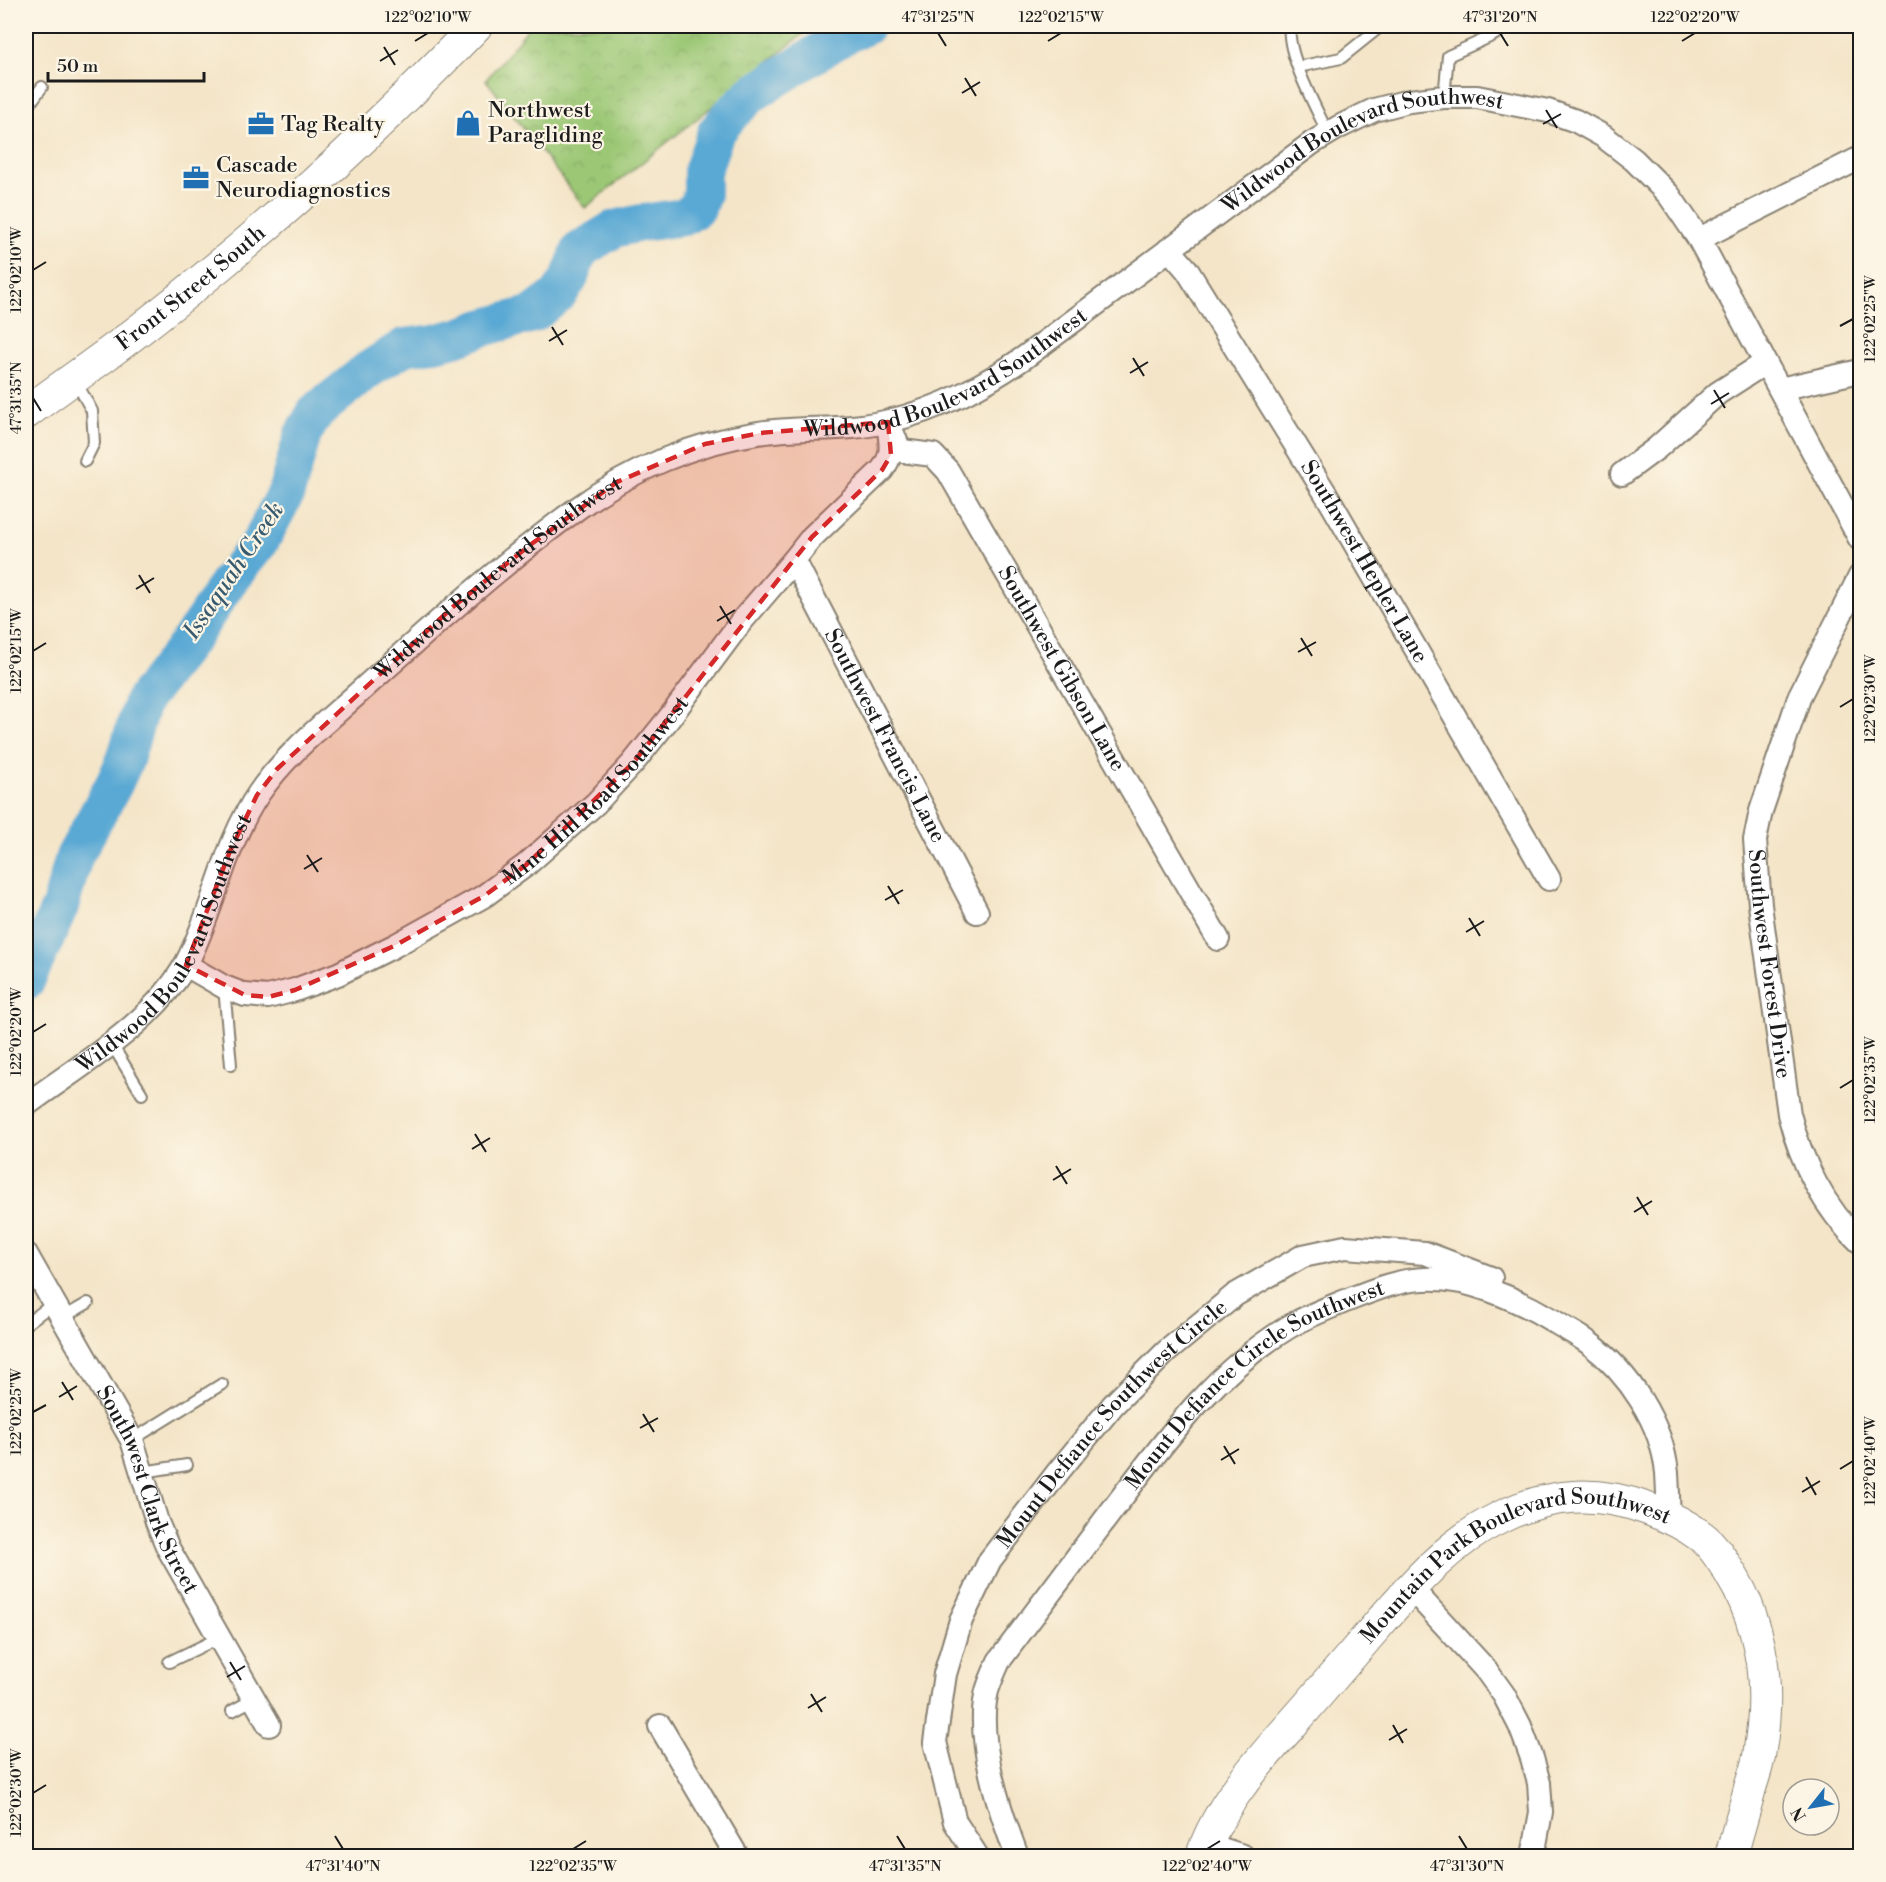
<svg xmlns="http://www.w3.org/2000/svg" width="1886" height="1882" viewBox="0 0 1886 1882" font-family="'Libre Bodoni',serif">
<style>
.park{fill:url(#park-crowns);stroke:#5c7249;stroke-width:1.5}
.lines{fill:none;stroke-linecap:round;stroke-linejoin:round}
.river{stroke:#5aa9d4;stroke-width:38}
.lane-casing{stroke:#888072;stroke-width:14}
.street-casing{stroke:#888072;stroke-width:26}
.secondary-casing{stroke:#888072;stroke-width:34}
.lane{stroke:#fff;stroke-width:10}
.street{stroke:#fff;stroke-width:22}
.secondary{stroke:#fff;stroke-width:32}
.marked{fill:#d62828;fill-opacity:0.2;stroke:#d62828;stroke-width:4.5;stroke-dasharray:12 8;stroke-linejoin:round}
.ticks{fill:none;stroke:#1c1c1c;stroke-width:2}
.labels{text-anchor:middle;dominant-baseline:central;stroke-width:4.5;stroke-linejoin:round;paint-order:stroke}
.poi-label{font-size:22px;fill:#1c1c1c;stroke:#fcf5e5;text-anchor:start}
.street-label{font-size:22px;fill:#1c1c1c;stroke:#fcf5e5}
.water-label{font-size:24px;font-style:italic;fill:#385b6f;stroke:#fcf5e5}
.neatline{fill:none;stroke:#1c1c1c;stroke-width:2}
.ticks-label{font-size:15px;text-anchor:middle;fill:#1c1c1c}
</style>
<defs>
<pattern id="park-crowns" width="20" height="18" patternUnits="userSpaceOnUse" patternTransform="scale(1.5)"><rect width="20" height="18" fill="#9cc876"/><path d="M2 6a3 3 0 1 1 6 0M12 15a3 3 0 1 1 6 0" fill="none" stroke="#86ab66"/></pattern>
</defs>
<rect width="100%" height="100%" fill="#fcf5e5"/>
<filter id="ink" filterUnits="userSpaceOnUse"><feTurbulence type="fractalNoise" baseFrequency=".0167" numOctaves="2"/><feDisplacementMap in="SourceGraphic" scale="12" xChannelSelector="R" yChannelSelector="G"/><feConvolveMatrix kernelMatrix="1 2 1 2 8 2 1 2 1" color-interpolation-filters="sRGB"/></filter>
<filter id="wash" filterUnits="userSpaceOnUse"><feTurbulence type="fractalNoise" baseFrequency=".008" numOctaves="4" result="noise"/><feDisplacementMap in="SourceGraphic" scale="24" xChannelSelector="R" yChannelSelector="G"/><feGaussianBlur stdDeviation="1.35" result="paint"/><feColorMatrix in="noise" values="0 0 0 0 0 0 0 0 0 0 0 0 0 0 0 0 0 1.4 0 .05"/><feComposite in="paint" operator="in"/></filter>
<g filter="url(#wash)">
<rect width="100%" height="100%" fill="#f4e5c8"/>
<polygon class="park" points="530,26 813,26 585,208 486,80"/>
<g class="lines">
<polyline class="river" points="26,981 60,907 74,857 114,784 125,760 142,702 195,633 228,582 260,542 286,493 303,434 315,413 368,370 404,347 434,343 458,337 482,328 533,314 557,296 569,279 580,250 614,229 641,223 684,217 697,208 702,194 702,172 716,132 732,113 752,94 844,36 866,26"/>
</g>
</g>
<g filter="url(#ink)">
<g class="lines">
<g class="lane-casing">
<g id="lane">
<path d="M1290,26C1286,54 1316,107 1328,134"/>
<polyline points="1298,67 1341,58 1381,26"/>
<polyline points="1444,97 1448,56 1492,36 1508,26"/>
<polyline points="26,109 42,87"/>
<polyline points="75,380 92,411 94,443 85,461"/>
<polyline points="224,987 231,1065"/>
<polyline points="111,1043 142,1094"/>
<polyline points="62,1318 88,1303"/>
<polyline points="26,1324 54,1303"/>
<polyline points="132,1440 222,1384"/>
<polyline points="143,1472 187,1465"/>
<polyline points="169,1662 219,1638"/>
<polyline points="232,1711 254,1699"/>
</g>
</g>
<g class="street-casing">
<g id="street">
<polyline points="1699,239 1860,158"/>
<path id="s1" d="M1169,249L1187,270L1329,499L1549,879"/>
<polyline points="1780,389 1860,371"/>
<path id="s2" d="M891,429L898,446L902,451L933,455L948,471L1218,939"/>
<polyline points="1622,474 1657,448 1718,393 1765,363"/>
<path id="s3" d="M794,560L977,912"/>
<path id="s4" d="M1860,576L1800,695L1761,811L1755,840L1760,905L1789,1114C1801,1161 1824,1209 1860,1242"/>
<path id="s5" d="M186,965L224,987L245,995L268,997L295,990L338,974L394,946L484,896L526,865L596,803L633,763L670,717L740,623L794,560L812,537L882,470C895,453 890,442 888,422"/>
<path id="s6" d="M26,1105C80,1065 154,1023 187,962C215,908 224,844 259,793C288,751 329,720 366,686C435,624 503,563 578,508C630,470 694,443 758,433C802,426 847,432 889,421C940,409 983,386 1025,357L1312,143L1339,127L1374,110L1409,101L1444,97H1477L1548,111L1576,121L1603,136L1634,160L1669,195L1699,239L1860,539"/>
<path id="s7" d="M26,1254L132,1440L157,1522L168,1548L269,1725"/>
<polyline points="1410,1587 1486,1670 1504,1695 1520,1726 1532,1758 1539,1783 1541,1812 1533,1856"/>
<polyline points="660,1726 737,1856"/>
<polyline points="1206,1844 1243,1856"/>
<path id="s8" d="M977,1856L955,1822L935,1742L945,1674L961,1620L990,1560L1058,1472L1113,1405L1166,1352L1235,1295L1303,1256L1345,1247L1425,1253L1491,1278"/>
<path id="s9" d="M1017,1856C1000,1811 975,1739 987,1691C990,1681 995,1670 999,1661C1037,1610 1075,1560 1113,1509C1165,1441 1212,1374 1287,1328C1308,1315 1331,1307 1353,1298C1376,1289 1399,1280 1424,1279C1465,1276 1517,1299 1552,1320C1564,1328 1577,1334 1589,1343C1629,1373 1662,1423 1667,1473C1668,1488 1668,1502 1669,1517"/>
</g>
</g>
<g class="secondary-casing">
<g id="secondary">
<path id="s10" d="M26,413C65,384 105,357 143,327C262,235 372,134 476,26"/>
<path id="s11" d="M1202,1856C1222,1796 1272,1748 1313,1700C1334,1676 1355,1651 1376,1627C1412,1585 1449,1542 1501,1517C1550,1493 1596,1490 1648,1509C1668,1516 1685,1524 1702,1537C1714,1546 1722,1560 1730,1573C1763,1626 1770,1688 1760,1749C1759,1762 1754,1775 1750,1788C1744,1811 1737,1834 1731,1856"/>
</g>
</g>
<use href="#lane" class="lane"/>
<use href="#street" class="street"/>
<use href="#secondary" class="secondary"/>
</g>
</g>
<path class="marked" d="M888,422L891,455L882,470L812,537L633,763L526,865L484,896L394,946L295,990L268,997L245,995L186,965L230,851L257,795L277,769L454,606L530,545L617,482L705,444L760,433Z"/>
<path class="ticks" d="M938,33L946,46M1500,33L1508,46M415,41L428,33M1048,41L1061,33M1682,41L1695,33M384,47L395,65M380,61L398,50M965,78L976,96M962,93L980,82M1546,110L1557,128M1543,124L1561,114M33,270L46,262M1840,326L1853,319M552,327L563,345M549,341L567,330M1133,358L1144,376M1130,373L1148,362M1714,390L1725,408M33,398L41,411M1711,404L1729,393M139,575L150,593M136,589L154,578M720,606L731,624M717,621L735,610M1301,638L1312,656M33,651L46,643M1298,652L1316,642M1840,707L1853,699M307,855L318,872M304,869L322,858M888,886L899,904M885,900L903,890M1469,918L1480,936M1466,932L1484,921M33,1032L46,1024M1840,1088L1853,1080M475,1134L486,1152M472,1149L490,1138M1056,1166L1067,1184M1053,1180L1071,1169M1637,1197L1648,1215M1634,1212L1652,1201M62,1382L73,1400M59,1397L77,1386M33,1412L46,1405M643,1414L654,1432M640,1428L658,1418M1224,1446L1235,1464M1221,1460L1239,1449M1840,1469L1853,1461M1806,1477L1816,1495M1802,1492L1820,1481M230,1662L241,1680M227,1677L245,1666M811,1694L822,1712M808,1708L826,1697M1393,1725L1403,1743M1389,1740L1407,1729M33,1793L46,1785M335,1836L343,1849M897,1836L905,1849M1459,1836L1467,1849M573,1849L586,1841M1207,1849L1220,1841"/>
<defs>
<g id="shop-bare" transform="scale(2.07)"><path d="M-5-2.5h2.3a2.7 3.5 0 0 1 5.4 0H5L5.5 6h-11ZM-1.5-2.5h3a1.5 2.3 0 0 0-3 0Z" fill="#1f6fb2" stroke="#fcf5e5" stroke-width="2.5" paint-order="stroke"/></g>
<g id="office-bare" transform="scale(2.07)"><path d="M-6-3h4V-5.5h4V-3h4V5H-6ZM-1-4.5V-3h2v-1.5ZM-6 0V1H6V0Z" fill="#1f6fb2" stroke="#fcf5e5" stroke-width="2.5" paint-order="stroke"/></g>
</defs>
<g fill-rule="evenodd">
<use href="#shop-bare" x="468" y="123"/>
<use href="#office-bare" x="261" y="124"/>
<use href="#office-bare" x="196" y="178"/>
</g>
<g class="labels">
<g class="poi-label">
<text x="488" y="110">Northwest<tspan x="488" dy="25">Paragliding</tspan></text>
<text x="281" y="124">Tag Realty</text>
<text x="216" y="165">Cascade<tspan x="216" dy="25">Neurodiagnostics</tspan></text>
</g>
<g class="street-label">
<text stroke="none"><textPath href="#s6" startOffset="1714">Wildwood Boulevard Southwest</textPath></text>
<text stroke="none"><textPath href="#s10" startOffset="207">Front Street South</textPath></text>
<text stroke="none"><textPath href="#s6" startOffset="1228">Wildwood Boulevard Southwest</textPath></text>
<text stroke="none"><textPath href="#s1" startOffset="369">Southwest Hepler Lane</textPath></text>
<text stroke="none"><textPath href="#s6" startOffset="724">Wildwood Boulevard Southwest</textPath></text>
<text stroke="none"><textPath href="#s2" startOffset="306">Southwest Gibson Lane</textPath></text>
<text stroke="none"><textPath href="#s3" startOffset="198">Southwest Francis Lane</textPath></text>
<text stroke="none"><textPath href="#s5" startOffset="483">Mine Hill Road Southwest</textPath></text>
<text stroke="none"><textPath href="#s6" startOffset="220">Wildwood Boulevard Southwest</textPath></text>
<text stroke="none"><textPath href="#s4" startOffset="410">Southwest Forest Drive</textPath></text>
<text stroke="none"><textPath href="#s9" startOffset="585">Mount Defiance Circle Southwest</textPath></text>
<text stroke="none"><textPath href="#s8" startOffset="498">Mount Defiance Southwest Circle</textPath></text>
<text stroke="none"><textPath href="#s7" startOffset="266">Southwest Clark Street</textPath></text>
<text stroke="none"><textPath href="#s11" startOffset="452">Mountain Park Boulevard Southwest</textPath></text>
</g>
<g class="water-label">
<text transform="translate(234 571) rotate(-56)">Issaquah Creek</text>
</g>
</g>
<rect width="1886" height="1882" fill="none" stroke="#fcf5e5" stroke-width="66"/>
<g transform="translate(1811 1807) rotate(239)"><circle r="28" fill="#fcf5e5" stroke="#a29e95" stroke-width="1.5"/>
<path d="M0-4.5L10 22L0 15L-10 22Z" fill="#1f6fb2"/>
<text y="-9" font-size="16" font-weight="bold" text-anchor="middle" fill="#1c1c1c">N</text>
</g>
<path d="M48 72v9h156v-9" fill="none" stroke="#1c1c1c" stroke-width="3"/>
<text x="57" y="72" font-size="18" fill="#1c1c1c" stroke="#fcf5e5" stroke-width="4.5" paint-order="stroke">50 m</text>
<rect x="33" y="33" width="1820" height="1816" class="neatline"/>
<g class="ticks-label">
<text x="428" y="22">122°02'10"W</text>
<text x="938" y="22">47°31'25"N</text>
<text x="1061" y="22">122°02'15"W</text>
<text x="1500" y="22">47°31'20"N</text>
<text x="1695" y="22">122°02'20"W</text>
<text transform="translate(16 270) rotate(-90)" y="5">122°02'10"W</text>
<text transform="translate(1870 319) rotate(-90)" y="5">122°02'25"W</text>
<text transform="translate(16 398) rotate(-90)" y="5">47°31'35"N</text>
<text transform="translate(16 651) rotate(-90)" y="5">122°02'15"W</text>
<text transform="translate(1870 699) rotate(-90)" y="5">122°02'30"W</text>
<text transform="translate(16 1032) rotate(-90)" y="5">122°02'20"W</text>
<text transform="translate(1870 1080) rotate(-90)" y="5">122°02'35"W</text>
<text transform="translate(16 1412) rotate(-90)" y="5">122°02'25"W</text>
<text transform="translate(1870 1461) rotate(-90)" y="5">122°02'40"W</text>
<text transform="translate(16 1793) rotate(-90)" y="5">122°02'30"W</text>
<text x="343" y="1871">47°31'40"N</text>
<text x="573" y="1871">122°02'35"W</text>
<text x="905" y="1871">47°31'35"N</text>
<text x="1207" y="1871">122°02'40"W</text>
<text x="1467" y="1871">47°31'30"N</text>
</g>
</svg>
